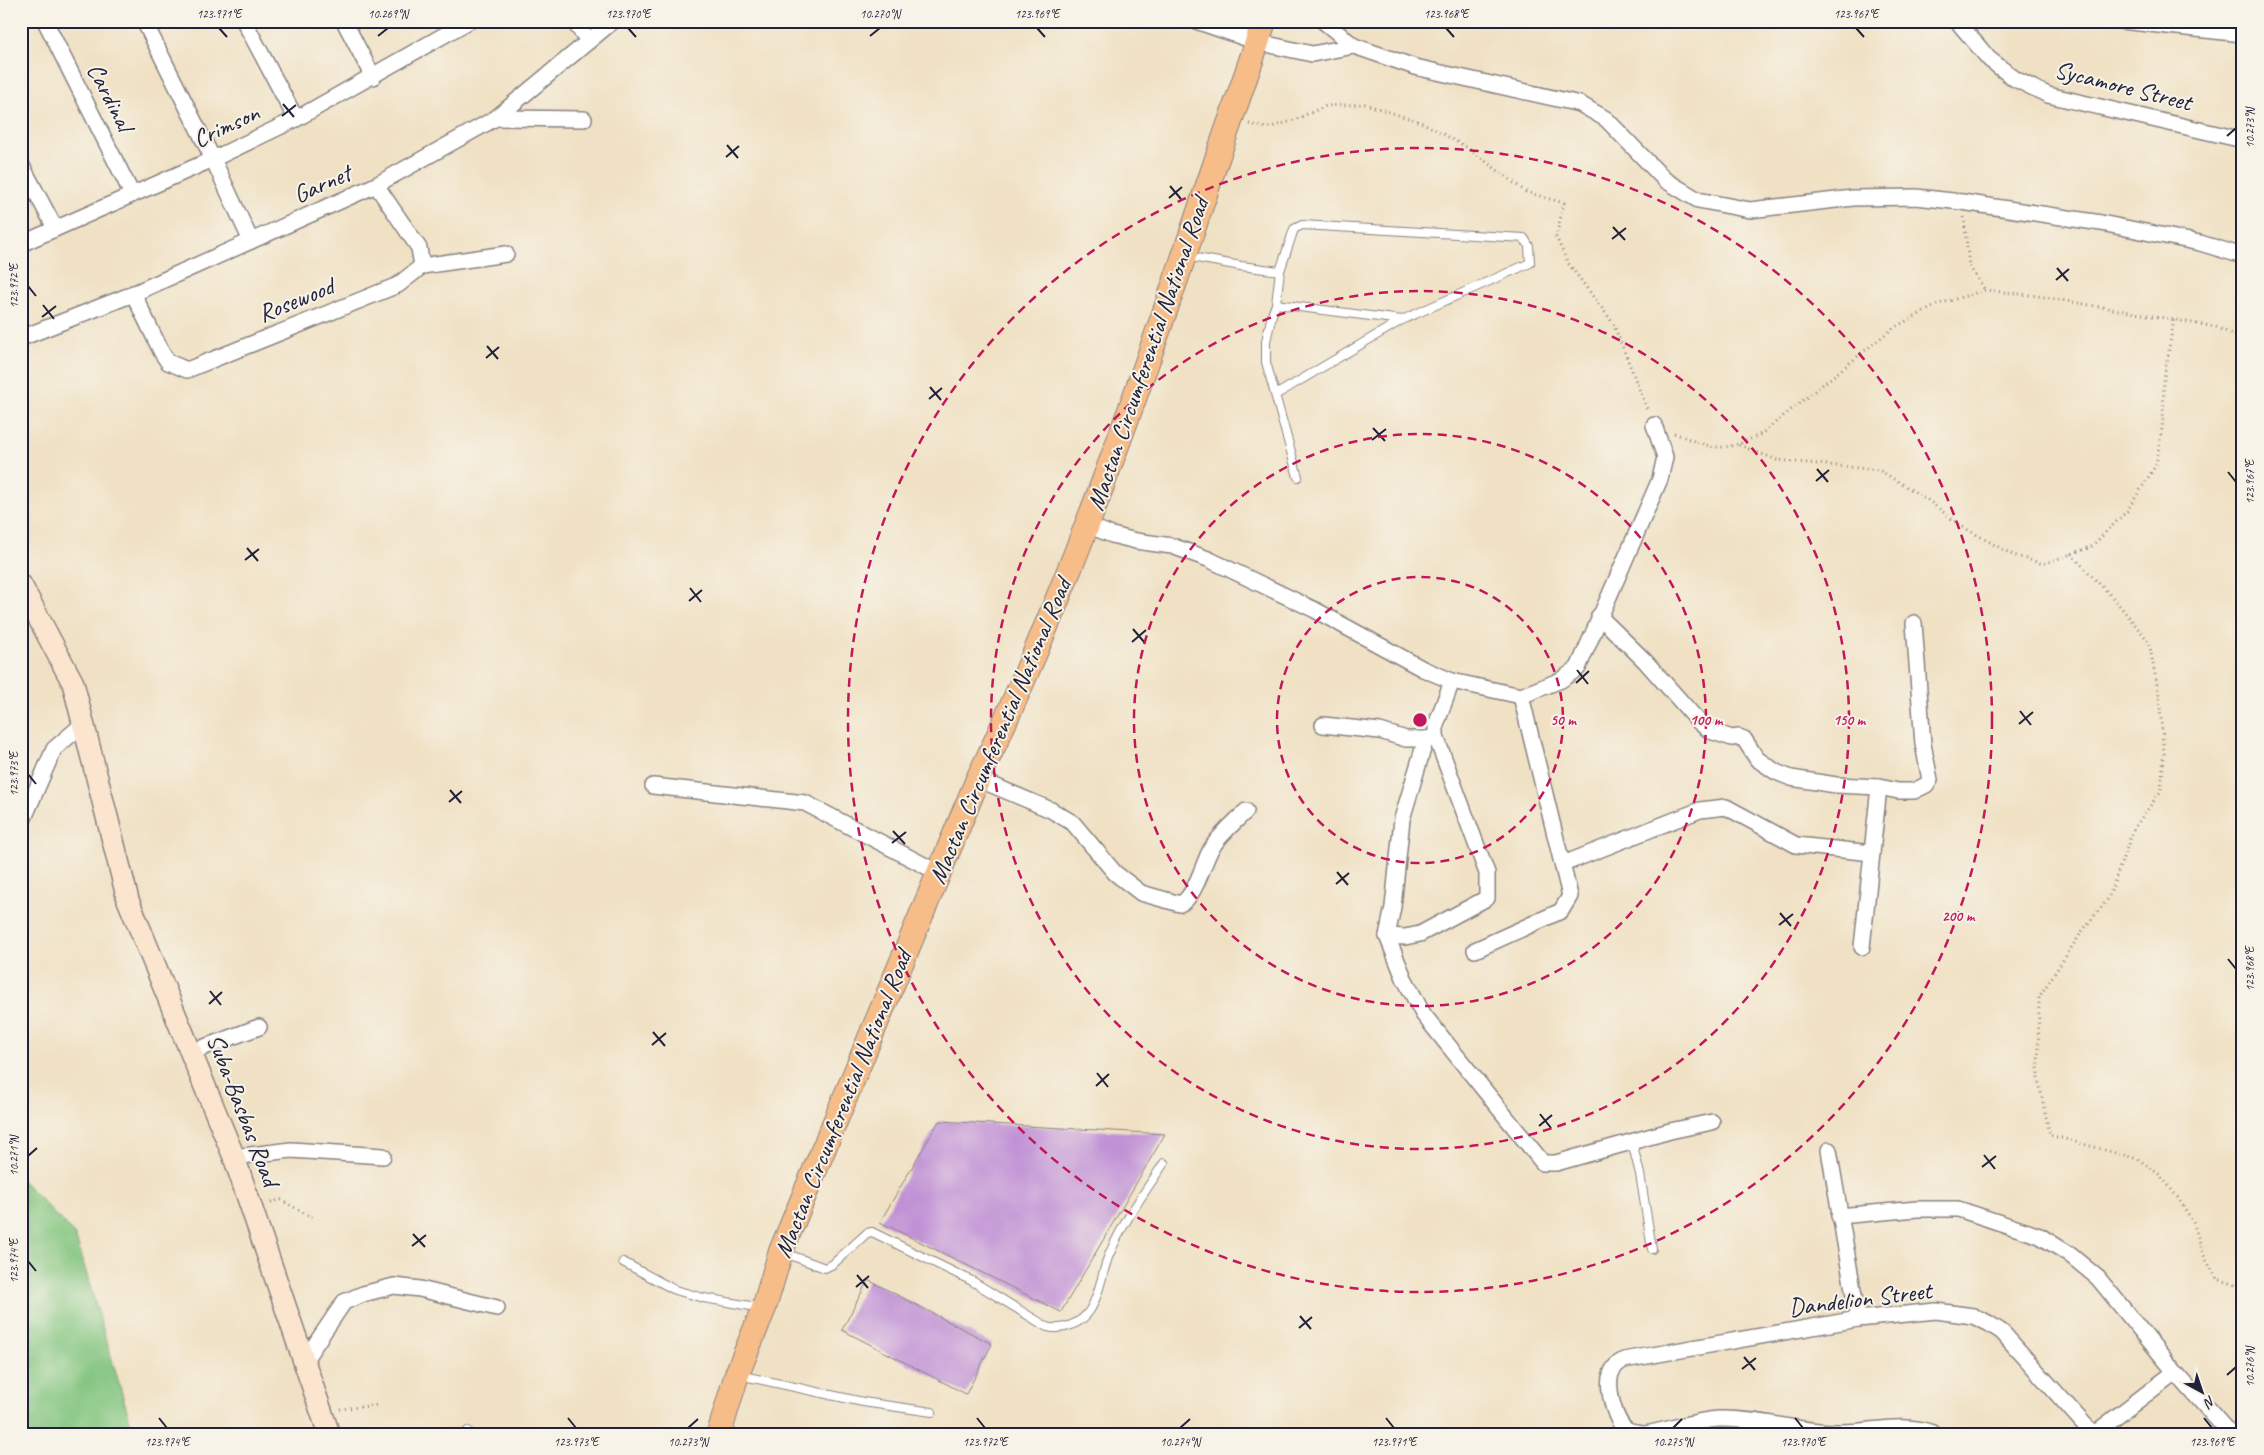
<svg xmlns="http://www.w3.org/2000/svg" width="2264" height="1455" viewBox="0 0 2264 1455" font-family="Caveat,sans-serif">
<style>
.green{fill:#82c57f;stroke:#52745d}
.building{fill:#c091d5}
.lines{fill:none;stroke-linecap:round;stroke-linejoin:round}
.lane-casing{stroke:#898280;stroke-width:10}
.street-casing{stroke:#898280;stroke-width:18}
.secondary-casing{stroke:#898280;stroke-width:24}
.primary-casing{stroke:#898280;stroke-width:26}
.path{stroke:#898280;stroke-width:3;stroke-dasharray:1 4;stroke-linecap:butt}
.lane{stroke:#fff;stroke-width:8}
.street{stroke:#fff;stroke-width:15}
.secondary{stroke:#fce5cf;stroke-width:21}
.primary{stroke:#f7bd88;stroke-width:24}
.ticks{fill:none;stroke:#22223b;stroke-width:2}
.ring{fill:none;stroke:#c2185b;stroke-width:2.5;stroke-dasharray:9 6}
.labels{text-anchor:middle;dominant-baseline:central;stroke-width:4;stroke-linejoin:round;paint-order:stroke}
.street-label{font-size:25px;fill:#22223b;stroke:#f7f3e8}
.centre{fill:#c2185b;stroke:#f7f3e8;stroke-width:2.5}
.ring-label{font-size:15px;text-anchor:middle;font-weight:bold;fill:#c2185b;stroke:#f7f3e8;stroke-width:4;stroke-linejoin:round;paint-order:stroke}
.neatline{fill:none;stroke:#22223b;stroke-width:2}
.ticks-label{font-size:12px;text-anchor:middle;fill:#22223b}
</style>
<rect width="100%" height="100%" fill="#f7f3e8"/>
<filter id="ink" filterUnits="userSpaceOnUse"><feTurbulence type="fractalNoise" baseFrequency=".02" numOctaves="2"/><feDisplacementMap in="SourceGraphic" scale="10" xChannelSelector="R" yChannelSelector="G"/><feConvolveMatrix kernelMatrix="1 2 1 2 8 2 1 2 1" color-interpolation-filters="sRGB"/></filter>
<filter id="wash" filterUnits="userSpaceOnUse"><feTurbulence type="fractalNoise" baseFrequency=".0096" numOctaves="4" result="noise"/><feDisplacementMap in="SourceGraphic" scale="20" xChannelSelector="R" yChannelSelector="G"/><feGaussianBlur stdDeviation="1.12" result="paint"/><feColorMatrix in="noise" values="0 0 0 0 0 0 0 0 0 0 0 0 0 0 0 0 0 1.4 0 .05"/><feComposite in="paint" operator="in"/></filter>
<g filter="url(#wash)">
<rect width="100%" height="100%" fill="#f0e1c4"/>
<polygon class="green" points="21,1179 75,1235 134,1434 21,1434"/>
<g id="blocks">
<g class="building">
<polygon points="939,1121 1165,1134 1061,1312 880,1222"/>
<polygon points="868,1280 992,1344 966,1394 842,1330"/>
</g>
</g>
</g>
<g filter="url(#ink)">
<use href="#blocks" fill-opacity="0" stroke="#898280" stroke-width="1"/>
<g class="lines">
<g class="lane-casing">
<g id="lane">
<polyline points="1186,256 1241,266 1280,271"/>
<polyline points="1276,304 1402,320"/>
<polyline points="1277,394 1402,320 1530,263 1529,246 1524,238 1302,225 1294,229 1280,271 1276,304 1272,315 1266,341 1266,362 1298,477"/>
<polyline points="1632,1142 1640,1174 1652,1249"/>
<path d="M782,1252L825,1268L833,1264L867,1233L872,1232L972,1281L1047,1327C1062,1331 1081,1324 1090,1310C1100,1294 1102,1272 1109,1255C1123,1222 1144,1193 1164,1163"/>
<polyline points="623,1262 675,1290 704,1298 762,1308"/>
<polyline points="739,1375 863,1402 932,1412"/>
<polyline points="465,1434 468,1431"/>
</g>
</g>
<g class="street-casing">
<g id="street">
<polyline points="45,21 132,194"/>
<polyline points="144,21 213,159 251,241"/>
<polyline points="244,21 296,119"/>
<polyline points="344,21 373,77"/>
<polyline points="573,21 589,41"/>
<polyline points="1196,21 1257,42 1312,54 1354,46"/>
<polyline points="1323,21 1354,46 1415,67 1580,104 1606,119 1665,180 1698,200 1750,210 1853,198 1916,197 1962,202 2101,223 2200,243 2243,256"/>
<polyline points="1957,21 1989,59 2015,79 2048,95 2243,140"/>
<polyline points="2121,21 2243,34"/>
<polyline points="496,118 584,119"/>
<polyline points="21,164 55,228"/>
<polyline points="376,185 419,248 422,266"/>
<polyline points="21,244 213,159 296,119 469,21"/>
<polyline points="133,293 162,353 168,362 187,370 398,285 422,266 506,254"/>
<polyline points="21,338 128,296 376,185 496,118 613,21"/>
<polyline points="1087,525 1112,535 1136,541 1172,546 1208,559 1315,610 1423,669 1452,681 1521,696 1561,680 1578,668 1660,479 1665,457 1654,425"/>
<polyline points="1599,616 1645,661 1700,723 1710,731 1732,738 1739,737 1744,739 1757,759 1776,772 1791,778 1836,785 1879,787 1898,791 1914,791 1926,785 1930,780 1923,744 1914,623"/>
<polyline points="1323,725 1380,731 1406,739 1426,739"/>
<polyline points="1436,737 1426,739 1402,819 1393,907 1387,936 1404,978 1423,1014 1543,1163 1556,1163 1670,1131 1712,1122"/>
<path d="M978,779L1051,810L1073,823L1115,873L1141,893L1180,904C1195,898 1203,863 1211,849C1220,834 1234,823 1246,811"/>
<polyline points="653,786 805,803 939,873"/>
<polyline points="21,825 54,749 83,724"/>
<polyline points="1563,864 1700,810 1726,807 1796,845 1872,853"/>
<polyline points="1387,936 1405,937 1420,934 1487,898 1487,873 1436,737 1436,725 1452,681"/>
<polyline points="1862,947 1879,787"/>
<polyline points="1475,950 1561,911 1570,896 1521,696"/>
<polyline points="191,1052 259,1027"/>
<polyline points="1829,1150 1858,1319"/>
<polyline points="234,1157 291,1150 383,1156"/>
<polyline points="1839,1216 1917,1209 1958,1209 2040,1236 2069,1254 2098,1278 2175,1372 2230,1434"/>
<polyline points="304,1361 344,1302 363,1294 394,1286 420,1289 497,1308"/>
<path d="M1643,1434C1639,1433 1632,1433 1628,1431C1615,1424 1606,1387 1611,1374C1613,1367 1618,1363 1624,1360L1858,1319L1936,1311L1973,1316L1988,1323L2002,1332L2093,1434"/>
<path d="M1645,1434C1670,1430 1694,1420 1720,1419C1760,1418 1799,1432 1838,1432C1873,1433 1898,1421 1933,1433"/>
<polyline points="2094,1434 2175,1372"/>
</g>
</g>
<g class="secondary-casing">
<polyline id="secondary" points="21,585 73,683 128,900 234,1157 329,1434"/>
</g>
<g class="primary-casing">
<path id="primary" d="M719,1434L737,1374L764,1308L781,1251L978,779C1069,589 1139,390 1206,191C1225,134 1246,78 1264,21"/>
</g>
<g class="path">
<polyline points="1249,124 1267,128 1289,122 1326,106 1365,104 1423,123 1468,148 1526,192 1564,203 1556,237 1568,263 1613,323 1648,411"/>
<polyline points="1964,217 1969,266 1985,290"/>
<path d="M1674,433C1714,449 1721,454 1761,434L1893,328L1939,304L1985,290L2038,296L2216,327L2243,339"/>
<polyline points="1739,445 1777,460 1879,470 1925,498 1961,526 2013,555 2043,564 2091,547 2127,511 2156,465 2163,421 2164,378 2174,319"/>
<polyline points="2071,554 2116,601 2149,642 2159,696 2164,754 2161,791 2134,828 2108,899 2083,930 2039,997 2038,1079 2050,1135 2138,1159 2160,1175 2178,1198 2193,1222 2205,1258 2217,1279 2243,1287"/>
<polyline points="271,1202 281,1200 313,1218"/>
<polyline points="340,1409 379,1405"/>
</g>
<use href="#lane" class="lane"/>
<use href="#street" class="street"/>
<use href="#secondary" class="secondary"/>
<use href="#primary" class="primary"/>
</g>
</g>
<path class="ticks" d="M219,28L227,37M628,28L636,37M1037,28L1045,37M1446,28L1454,37M1856,28L1864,37M378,36L388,28M870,36L880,28M283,104L294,117M282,116L296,105M2227,136L2236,128M727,145L738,158M726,157L739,146M1170,186L1181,199M1169,198L1182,187M1613,227L1625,240M1612,239L1626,228M2057,268L2068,281M2056,280L2069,269M28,286L36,296M43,305L54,319M42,317L56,306M487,346L498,359M486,358L499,347M930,387L941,400M929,399L942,388M1373,428L1385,441M1372,440L1386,429M1817,469L1828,482M2228,472L2236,482M1816,481L1829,470M247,548L258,561M245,560L259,549M690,588L701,602M689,601L702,590M1133,629L1145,643M1132,642L1146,630M1577,670L1588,684M1576,683L1589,671M2020,711L2031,725M2019,724L2033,712M28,774L36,784M450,790L461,803M449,802L462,791M893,831L905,844M892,843L906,832M1337,872L1348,885M1336,884L1349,873M1780,913L1791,926M1779,925L1793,914M2228,959L2236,969M210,991L221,1005M209,1004L222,992M653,1032L665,1046M652,1045L666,1033M1097,1073L1108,1087M1096,1086L1109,1074M1540,1114L1551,1128M1539,1126L1552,1115M1984,1155L1995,1169M28,1156L37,1148M1982,1167L1996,1156M413,1234L425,1247M412,1246L426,1235M28,1261L36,1271M857,1275L868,1288M856,1287L869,1276M1300,1316L1311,1329M1299,1328L1312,1317M1744,1357L1755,1370M1742,1369L1756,1358M2227,1375L2236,1367M159,1418L167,1428M568,1418L576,1428M977,1418L985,1428M1386,1418L1394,1428M1795,1418L1803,1428M2204,1418L2212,1428M688,1428L698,1419M1180,1428L1190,1419M1673,1428L1682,1419"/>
<g class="ring">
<circle cx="1420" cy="720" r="143"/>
<circle cx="1420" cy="720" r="286"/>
<circle cx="1420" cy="720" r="429"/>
<circle cx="1420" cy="720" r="572"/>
</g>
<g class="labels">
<g class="street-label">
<text transform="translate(2123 86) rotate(14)">Sycamore Street</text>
<text transform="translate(110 97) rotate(63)">Cardinal</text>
<text transform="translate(226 126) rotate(-25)">Crimson</text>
<text transform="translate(322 184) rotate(-24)">Garnet</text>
<text transform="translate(296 300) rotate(-22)">Rosewood</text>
<text transform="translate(1148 354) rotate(-71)">Mactan Circumferential National Road</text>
<text transform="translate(1000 731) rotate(-67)">Mactan Circumferential National Road</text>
<text transform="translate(843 1104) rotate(-68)">Mactan Circumferential National Road</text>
<text transform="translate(243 1110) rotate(69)">Suba-Basbas Road</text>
<text transform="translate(1860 1299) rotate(-7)">Dandelion Street</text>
</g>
</g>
<circle cx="1420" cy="720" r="8" class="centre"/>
<g class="ring-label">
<text x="1563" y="725">50 m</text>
<text x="1706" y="725">100 m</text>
<text x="1849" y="725">150 m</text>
<text x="1958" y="921">200 m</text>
</g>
<rect width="2264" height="1455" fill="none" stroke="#f7f3e8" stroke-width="55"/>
<g transform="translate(2202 1392) rotate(140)" stroke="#f7f3e8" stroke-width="4" paint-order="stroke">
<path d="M0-4L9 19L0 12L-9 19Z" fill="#22223b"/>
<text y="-8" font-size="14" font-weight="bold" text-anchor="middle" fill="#22223b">N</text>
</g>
<rect x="28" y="28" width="2208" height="1400" class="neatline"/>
<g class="ticks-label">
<text x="219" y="18">123.971°E</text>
<text x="388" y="18">10.269°N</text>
<text x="628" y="18">123.970°E</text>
<text x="880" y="18">10.270°N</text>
<text x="1037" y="18">123.969°E</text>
<text x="1446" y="18">123.968°E</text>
<text x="1856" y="18">123.967°E</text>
<text transform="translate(2250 128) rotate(-90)" y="4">10.273°N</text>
<text transform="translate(14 286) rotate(-90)" y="4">123.972°E</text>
<text transform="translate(2250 482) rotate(-90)" y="4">123.967°E</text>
<text transform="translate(14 774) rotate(-90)" y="4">123.973°E</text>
<text transform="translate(2250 969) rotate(-90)" y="4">123.968°E</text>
<text transform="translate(14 1156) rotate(-90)" y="4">10.271°N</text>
<text transform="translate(14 1261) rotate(-90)" y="4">123.974°E</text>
<text transform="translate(2250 1367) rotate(-90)" y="4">10.276°N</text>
<text x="167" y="1446">123.974°E</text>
<text x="576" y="1446">123.973°E</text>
<text x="688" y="1446">10.273°N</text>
<text x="985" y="1446">123.972°E</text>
<text x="1180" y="1446">10.274°N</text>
<text x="1394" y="1446">123.971°E</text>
<text x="1673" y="1446">10.275°N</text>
<text x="1803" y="1446">123.970°E</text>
<text x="2212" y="1446">123.969°E</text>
</g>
</svg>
